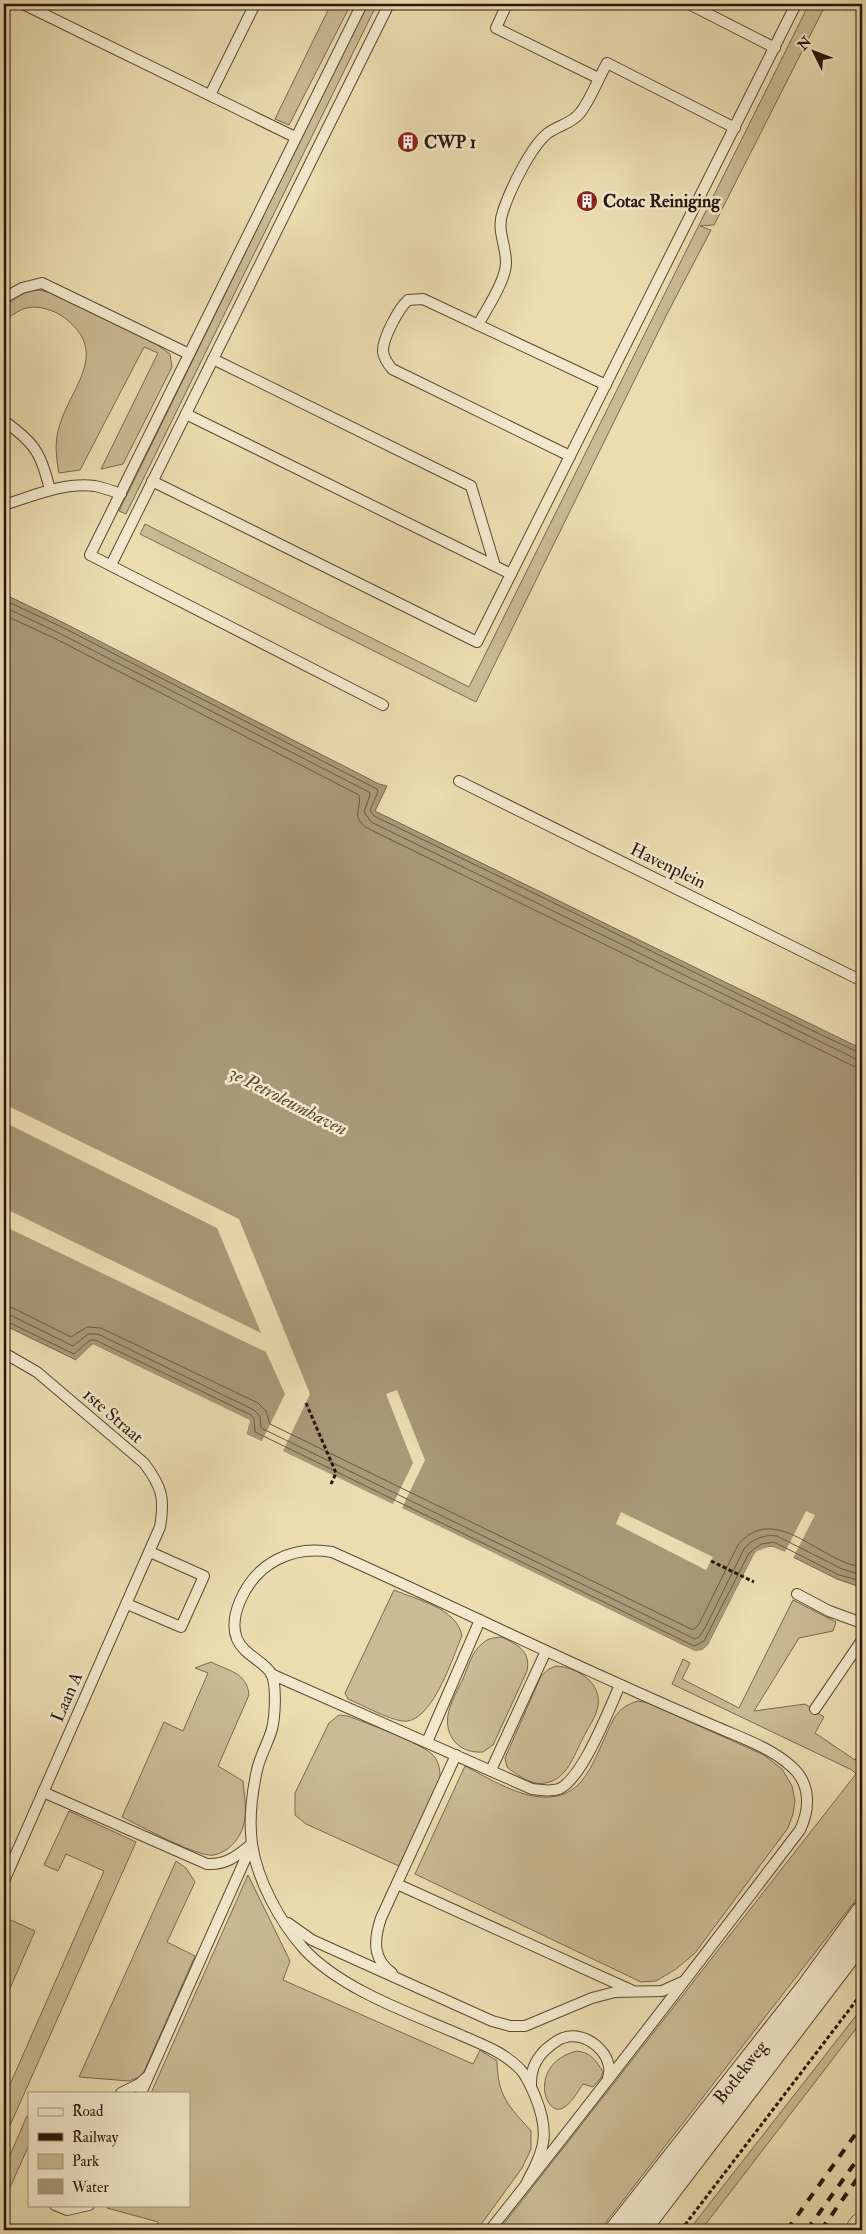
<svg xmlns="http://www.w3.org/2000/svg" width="866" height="2234" viewBox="0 0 866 2234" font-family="'IM FELL Double Pica',serif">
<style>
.green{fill:#cabb94;stroke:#7a684f}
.water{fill:#a99978;stroke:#76654c}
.pier{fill:#ebddb0}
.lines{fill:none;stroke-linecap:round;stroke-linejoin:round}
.shore{stroke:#695841;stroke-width:1}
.lane-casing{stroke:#5a4834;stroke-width:12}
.street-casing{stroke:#5a4834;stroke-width:23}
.highway-casing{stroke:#29160a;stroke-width:29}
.path{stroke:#29160a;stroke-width:3;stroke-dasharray:4 2.5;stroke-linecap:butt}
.lane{stroke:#f2e9cc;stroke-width:10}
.street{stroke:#f2e9cc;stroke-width:21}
.highway{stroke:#ebddb0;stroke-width:28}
.rail{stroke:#29160a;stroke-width:4;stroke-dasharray:9 9;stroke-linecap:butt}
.labels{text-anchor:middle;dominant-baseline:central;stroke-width:5;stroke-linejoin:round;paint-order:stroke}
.poi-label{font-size:18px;font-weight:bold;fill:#29160a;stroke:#f2e9cc;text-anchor:start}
.street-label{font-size:18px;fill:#29160a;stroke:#f2e9cc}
.water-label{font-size:19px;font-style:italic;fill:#5c4a36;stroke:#f2e9cc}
</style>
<rect width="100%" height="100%" fill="#ebddb0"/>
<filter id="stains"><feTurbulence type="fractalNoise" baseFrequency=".004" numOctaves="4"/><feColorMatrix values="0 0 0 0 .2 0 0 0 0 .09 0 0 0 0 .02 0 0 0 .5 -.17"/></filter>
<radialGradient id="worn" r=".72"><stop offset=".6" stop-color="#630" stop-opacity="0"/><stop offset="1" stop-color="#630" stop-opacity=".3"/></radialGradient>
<g class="green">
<polygon points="331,4 351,4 289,125 275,119"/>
<polygon points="367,4 377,4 126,514 119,511"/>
<polygon points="809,4 826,4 714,225 700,226 711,230 668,312 476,702 140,534 145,524 469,687"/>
<path d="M39,290L52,293L156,344L170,354L172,367L123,464L101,469L158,353L144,347L80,470L59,473C56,457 54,441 60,424C72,386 109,353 66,319C55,310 37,304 23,309C16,312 10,317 4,320V308C14,297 24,291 39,290Z"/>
<path d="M394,1590C417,1600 457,1608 462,1636C452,1658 432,1725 402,1721C388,1719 362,1705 348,1699L345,1693Z"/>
<polygon points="793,1600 836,1622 833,1631 799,1638 754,1711 805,1704 824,1717 815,1733 855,1760 862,1751 862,1892 600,2230 499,2230 856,1774 852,1770 672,1684 683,1659 690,1663 682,1679 739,1708"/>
<path d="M501,1637C518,1644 531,1652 527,1671L493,1745L483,1752C457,1754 441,1733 450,1707C453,1698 458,1689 463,1679C468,1667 472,1651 483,1643C488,1638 494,1638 501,1637Z"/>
<path d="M211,1662C228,1671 247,1672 249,1695L218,1766L243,1781C244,1795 248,1813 243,1827C239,1840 228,1852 214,1855C198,1858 139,1825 122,1817L164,1722L183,1731L208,1673L195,1668Z"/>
<path d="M556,1666C576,1667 602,1682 598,1706C596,1717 588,1728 583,1738C574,1755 567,1780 545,1783C532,1786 517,1775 507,1767L505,1758L541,1676L549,1669Z"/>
<path d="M638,1701L648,1703L764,1755L782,1769L792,1786L795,1801L793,1814L788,1828L695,1953L676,1969L656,1981L641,1982L415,1874L465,1766C496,1782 545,1815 578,1785C591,1772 598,1752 606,1735C614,1717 618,1707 638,1701Z"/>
<path d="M339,1715L348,1716C366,1723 421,1743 433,1755C440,1763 440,1771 440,1780L401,1867L306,1824L295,1815V1793L329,1723Z"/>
<polygon points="69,1811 136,1842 4,2139 4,2098 104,1871 66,1854 58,1871 44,1865"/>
<polygon points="176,1861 186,1868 195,1882 167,1942 195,1956 142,2076 129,2081 79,2077"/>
<path d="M248,1875L290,1961L283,1980L473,2064L480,2050L497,2061C498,2097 508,2105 531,2131V2149L522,2168L477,2230H155L158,2222L107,2208L108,2205H189V2093H151Z"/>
<polygon points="4,1917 35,1931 4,2002"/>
<polygon points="862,2008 862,2021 715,2212 701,2230 689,2230"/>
<path d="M577,2051C591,2053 596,2060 603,2072L601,2078L593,2087L583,2084C578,2091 571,2104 563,2108C544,2118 528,2063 577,2051Z"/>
<polygon points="27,2116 29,2117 29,2145 4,2201 4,2169"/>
</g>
<polygon class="water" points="4,594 64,623 379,784 387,786 375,811 862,1049 862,1583 860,1587 837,1579 773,1547 768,1547 753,1556 708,1645 702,1650 695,1651 247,1434 249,1420 93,1344 76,1360 4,1325"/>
<g class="pier">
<polygon points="4,1104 239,1219 310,1394 283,1451 393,1504 413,1463 386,1394 397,1390 425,1460 402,1508 695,1651 702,1650 708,1645 753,1556 757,1551 768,1547 773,1547 785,1552 806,1511 815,1515 792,1560 783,1555 784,1553 782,1554 772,1549 759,1553 710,1646 703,1652 694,1653 246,1436 247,1421 93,1347 78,1361 76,1360 93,1344 250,1420 247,1434 262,1441 285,1394 266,1352 4,1226 4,1208 261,1333 217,1228 4,1122"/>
<polygon points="621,1512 713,1557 706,1570 616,1524"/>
</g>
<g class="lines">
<g class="shore">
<polyline points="4,600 62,627 377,789 378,792 370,810 374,816 546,899 807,1028 862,1054"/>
<polyline points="4,607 59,633 369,792 370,795 364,812 371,822 856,1059 862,1060"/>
<path d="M4,615L56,639L359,795C362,809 350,816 367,828L853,1066L862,1067"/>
<path d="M4,1307L13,1308L71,1337L87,1327L101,1328L258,1403L266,1411L270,1424L693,1630L699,1624L738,1545C775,1500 821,1563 862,1567"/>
<path d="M4,1314L10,1315L73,1346L88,1334H98L254,1410L260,1416L261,1428L695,1639L699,1637L705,1628L744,1549C752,1539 764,1534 777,1536L842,1569L862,1575"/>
<polyline points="4,1320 74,1354 90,1340 95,1340 251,1415 254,1419 255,1432 694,1646 704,1641 749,1553 761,1544 774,1542 839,1575 862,1581"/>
</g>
<g class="lane-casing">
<g id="lane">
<polyline points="23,4 295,137"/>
<polyline points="362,4 90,555 383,705"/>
<polyline points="507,4 496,28 598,78"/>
<polyline points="689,4 775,48"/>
<polyline points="210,95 255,4"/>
<polyline points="4,298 22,288 42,283 189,354"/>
<path d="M478,325C486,310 506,280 506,263C506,244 496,230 503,211C510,190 531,146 548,133C559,125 571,124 580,113C591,99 598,79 607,63L735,128"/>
<polyline points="213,359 471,486 495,566"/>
<polyline points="186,414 511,574"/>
<path d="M4,421C35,443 41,453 50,490"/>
<path d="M570,456L392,369C388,364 384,359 383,352C382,339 399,308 408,300L423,299L606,385"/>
<polyline points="152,481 477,642 796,4"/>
<path d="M4,505C33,496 64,482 95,486C104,488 113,491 121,494"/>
<polyline points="111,565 389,4"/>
<polyline points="459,781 862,981"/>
<path d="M4,1353L37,1372L144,1463C162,1487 165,1498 160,1527L4,1881"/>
<polyline points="797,1594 829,1611 862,1623"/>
<polyline points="127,1604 181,1627 204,1576 150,1552"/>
<path d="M271,1674L532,1789C541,1790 550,1792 559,1789C583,1778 609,1709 620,1685"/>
<polyline points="815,1709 862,1640"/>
<polyline points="427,1742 480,1620"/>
<polyline points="491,1770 546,1651"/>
<path d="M43,1792L207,1864C225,1865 236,1857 249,1846"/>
<polyline points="397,1884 631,1990"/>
<polyline points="288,1923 312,1940 492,2021 510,2026 525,2026 592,1998 615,1992 662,1991 682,1982"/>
<path d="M392,1973C372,1959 374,1939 381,1918L456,1755"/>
<path d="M531,2085C531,2071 534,2062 544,2051C550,2046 556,2040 563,2038C585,2029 616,2055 608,2078"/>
<polyline points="121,2093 139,2084 147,2077"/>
<polyline points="141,2093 252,1844"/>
<polyline points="55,2205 67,2210 89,2205"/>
<path d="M490,2230C595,2098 698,1964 800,1830C810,1809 811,1784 792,1767C771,1748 744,1739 719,1728C686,1714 654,1700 621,1685C524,1642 429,1595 332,1552C292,1545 256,1563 240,1601C235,1613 232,1627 237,1639C244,1655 262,1660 271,1673C277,1684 275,1717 272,1729C268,1743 260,1756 257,1770C252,1793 249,1822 252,1844C257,1880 280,1922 304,1949C341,1989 407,2012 456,2033C478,2043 503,2051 520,2069C527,2076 531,2087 535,2096C551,2135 544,2150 525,2186"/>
</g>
</g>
<g class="street-casing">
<g id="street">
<path id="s1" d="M616,2230L809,1985L862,1912"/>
<polyline points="640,2230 862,1939"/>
</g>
</g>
<g class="highway-casing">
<polyline id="highway" points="860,2230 862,2227"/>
</g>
<g class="path">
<polyline points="306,1403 336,1473 331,1484"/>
<polyline points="711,1561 754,1582"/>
<polyline points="681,2230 862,1993"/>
</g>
<use href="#lane" class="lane"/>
<use href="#street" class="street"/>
<use href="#highway" class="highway"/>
<g class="rail">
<polyline points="787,2230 862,2125"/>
<polyline points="807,2230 862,2153"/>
<polyline points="821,2230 862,2172"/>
</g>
</g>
<defs>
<g id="building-disc" transform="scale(1.125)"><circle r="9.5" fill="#8f2418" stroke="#f2e9cc"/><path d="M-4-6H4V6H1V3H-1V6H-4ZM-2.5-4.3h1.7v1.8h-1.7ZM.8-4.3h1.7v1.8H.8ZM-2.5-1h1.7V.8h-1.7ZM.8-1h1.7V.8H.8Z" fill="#fff"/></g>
</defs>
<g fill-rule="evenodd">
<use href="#building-disc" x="408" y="142"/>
<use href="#building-disc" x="587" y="201"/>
</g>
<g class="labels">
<g class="poi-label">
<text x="424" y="142">CWP 1</text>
<text x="603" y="201">Cotac Reiniging</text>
</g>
<g class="street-label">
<text transform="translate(668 866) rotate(26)">Havenplein</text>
<text transform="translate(113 1416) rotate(41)">1ste Straat</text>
<text transform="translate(67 1697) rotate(-66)">Laan A</text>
<text stroke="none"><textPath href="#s1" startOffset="201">Botlekweg</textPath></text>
</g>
<g class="water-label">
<text transform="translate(288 1101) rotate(27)">3e Petroleumhaven</text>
</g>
</g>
<rect width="866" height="2234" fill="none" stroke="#ebddb0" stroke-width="20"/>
<rect x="5" y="5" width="856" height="2224" fill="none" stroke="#29160a" stroke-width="2.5"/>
<rect x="10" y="10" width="846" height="2214" fill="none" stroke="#29160a"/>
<rect x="28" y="2092" width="162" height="115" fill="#f2e9cc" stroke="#a2957e"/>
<rect x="38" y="2108" width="25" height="8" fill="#f2e9cc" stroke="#a2957e"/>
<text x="72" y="2116" font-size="15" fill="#29160a">Road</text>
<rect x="38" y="2133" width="25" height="8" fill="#29160a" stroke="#a2957e"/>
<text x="72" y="2142" font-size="15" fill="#29160a">Railway</text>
<rect x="38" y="2154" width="25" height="15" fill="#cabb94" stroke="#a2957e"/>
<text x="72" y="2166" font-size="15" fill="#29160a">Park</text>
<rect x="38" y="2179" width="25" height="15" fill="#a99978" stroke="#a2957e"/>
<text x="72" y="2192" font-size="15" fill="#29160a">Water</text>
<g transform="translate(814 52) rotate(312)" stroke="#f2e9cc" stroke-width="4" paint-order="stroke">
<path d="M0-4L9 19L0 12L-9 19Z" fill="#29160a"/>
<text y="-8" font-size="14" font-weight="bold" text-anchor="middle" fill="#29160a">N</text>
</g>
<rect width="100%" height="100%" filter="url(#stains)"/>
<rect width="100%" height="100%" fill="url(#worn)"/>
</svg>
